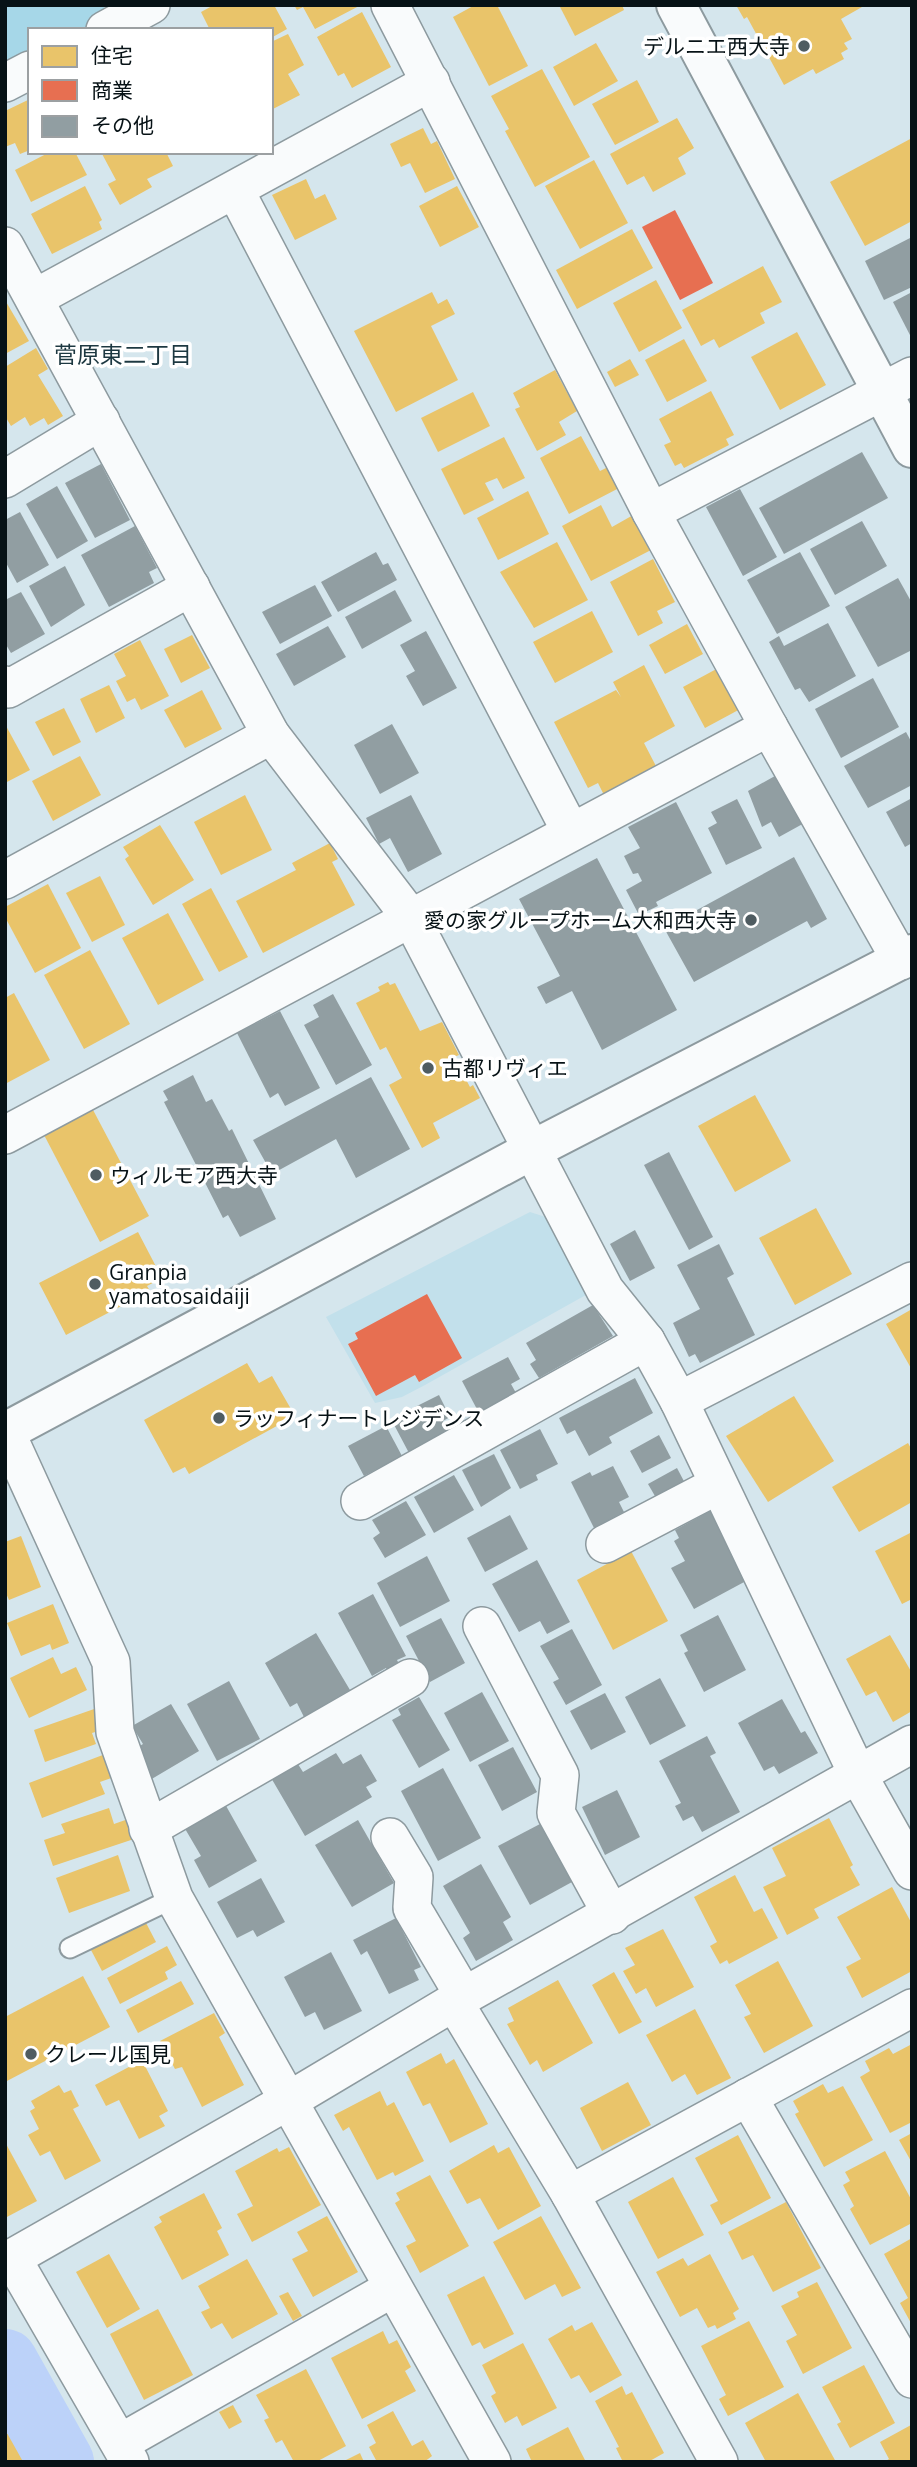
<svg xmlns="http://www.w3.org/2000/svg" width="917" height="2467" viewBox="0 0 917 2467" font-family="'Open Sans','Noto Sans JP',sans-serif">
<style>
.built{fill:#c2e0eb}
.green{fill:#a6d7e8}
.homes{fill:#e9c46a}
.shops{fill:#e76f51}
.lines{fill:none;stroke-linecap:round;stroke-linejoin:round}
.river{stroke:#bcd2f9;stroke-width:66}
.building{fill:#919ea2}
.lane-casing{stroke:#8d9a9f;stroke-width:23}
.street-casing{stroke:#8d9a9f;stroke-width:40}
.secondary-casing{stroke:#8d9a9f;stroke-width:42}
.lane{stroke:#f9fbfc;stroke-width:19}
.street{stroke:#f9fbfc;stroke-width:37}
.secondary{stroke:#f9fbfc;stroke-width:38}
.poi-dot{fill:#4f5c61;stroke:#fff;stroke-width:2.5}
.labels{text-anchor:middle;dominant-baseline:central;stroke-width:7;stroke-linejoin:round;paint-order:stroke}
.poi-label{font-size:21px;fill:#071216;stroke:#fff;text-anchor:start}
.neighbourhood-label{font-size:23px;fill:#1d3841;stroke:#fff}
</style>
<rect width="100%" height="100%" fill="#d5e6ed"/>
<polygon class="built" points="530,1212 555,1220 593,1291 425,1385 402,1397 375,1403 326,1317"/>
<polygon class="green" points="5,5 105,5 100,20 81,30 30,30 30,56 5,69"/>
<g class="homes">
<polygon points="214,5 274,5 287,29 271,38 271,30 210,30 201,12"/>
<polygon points="294,5 361,5 315,29 303,7 297,10"/>
<polygon points="475,5 497,5 528,66 489,86 453,17"/>
<polygon points="559,5 622,5 624,10 575,36"/>
<polygon points="736,5 861,5 862,7 841,19 852,39 844,43 848,49 841,53 844,59 816,74 813,69 784,85 747,17 744,19"/>
<polygon points="362,12 391,67 352,88 344,73 338,76 317,37"/>
<polygon points="288,34 304,65 288,74 300,95 271,110 271,42"/>
<polygon points="596,43 618,81 574,106 553,67"/>
<polygon points="542,69 590,157 535,187 505,131 509,129 491,96"/>
<polygon points="637,80 659,122 615,145 592,104"/>
<polygon points="30,99 30,150 20,154 15,143 5,147 5,111"/>
<polygon points="677,118 694,148 678,158 686,174 653,192 644,176 627,185 610,154"/>
<polygon points="423,128 431,144 437,141 455,179 425,193 410,163 401,167 390,144"/>
<polygon points="912,138 912,221 865,246 830,182"/>
<polygon points="50,152 75,152 87,175 31,202 15,170"/>
<polygon points="101,152 166,152 173,166 147,179 152,187 120,205 108,184 116,180"/>
<polygon points="594,160 628,223 580,249 545,186"/>
<polygon points="306,179 315,199 325,194 337,219 295,240 272,195"/>
<polygon points="85,186 102,220 99,222 102,229 52,254 31,214"/>
<polygon points="457,186 479,227 440,247 419,206"/>
<polygon points="632,229 653,268 577,309 556,270"/>
<polygon points="763,266 782,302 760,313 765,323 719,348 714,339 701,346 682,310"/>
<polygon points="656,280 682,328 639,352 613,303"/>
<polygon points="432,292 438,304 447,299 455,314 431,326 458,380 396,412 354,331"/>
<polygon points="5,300 29,341 5,354"/>
<polygon points="797,332 826,385 780,410 751,357"/>
<polygon points="684,339 707,381 667,402 645,360"/>
<polygon points="36,348 48,369 38,375 63,416 48,425 44,418 30,426 25,417 11,426 5,416 5,367"/>
<polygon points="630,359 639,375 615,387 607,372"/>
<polygon points="555,370 577,411 559,422 566,435 537,451 515,409 520,407 513,393"/>
<polygon points="711,391 734,435 726,439 729,445 684,468 681,463 675,466 664,445 671,442 659,419"/>
<polygon points="473,392 490,426 438,452 421,418"/>
<polygon points="581,436 600,471 610,466 621,487 569,514 540,458"/>
<polygon points="504,437 525,478 503,489 497,478 485,483 494,500 464,515 441,469"/>
<polygon points="528,491 549,534 498,560 477,518"/>
<polygon points="601,505 612,527 635,514 651,550 591,581 562,526"/>
<polygon points="557,542 588,600 534,628 500,572"/>
<polygon points="653,559 675,602 657,611 663,623 638,636 610,582"/>
<polygon points="592,611 613,652 555,683 533,642"/>
<polygon points="687,624 703,654 665,674 649,645"/>
<polygon points="192,635 210,668 181,683 164,649"/>
<polygon points="140,640 169,696 141,710 135,698 127,702 116,681 126,676 114,654"/>
<polygon points="644,665 675,726 644,743 657,768 604,795 598,783 588,788 554,722 616,690 621,697 613,682"/>
<polygon points="722,666 744,707 705,728 683,687"/>
<polygon points="109,685 125,718 96,733 80,699"/>
<polygon points="202,690 222,729 185,748 164,710"/>
<polygon points="64,708 81,742 53,756 35,722"/>
<polygon points="5,724 30,770 5,783"/>
<polygon points="80,756 101,795 53,821 32,781"/>
<polygon points="245,795 272,850 221,875 194,822"/>
<polygon points="160,825 194,880 153,905 125,859 129,856 123,847"/>
<polygon points="330,843 338,859 332,862 355,905 263,953 236,901 296,870 292,863"/>
<polygon points="100,876 125,925 92,942 66,893"/>
<polygon points="48,884 81,948 35,973 5,917 5,907"/>
<polygon points="211,888 248,957 219,972 182,904"/>
<polygon points="168,913 204,980 158,1005 122,938"/>
<polygon points="90,950 130,1024 84,1049 44,975"/>
<polygon points="388,982 390,985 395,983 420,1031 442,1022 459,1055 454,1057 470,1087 473,1085 480,1098 433,1123 440,1138 422,1148 389,1085 402,1078 386,1047 380,1050 356,1003 380,991 378,987"/>
<polygon points="14,993 50,1060 5,1084 5,998"/>
<polygon points="755,1095 791,1161 735,1192 698,1126"/>
<polygon points="92,1108 149,1216 100,1242 43,1133"/>
<polygon points="816,1208 852,1274 795,1305 759,1238"/>
<polygon points="138,1232 162,1278 147,1286 150,1291 66,1335 39,1283"/>
<polygon points="912,1309 912,1370 886,1324"/>
<polygon points="247,1363 259,1383 272,1376 295,1416 189,1474 185,1467 173,1473 144,1420"/>
<polygon points="794,1396 834,1461 768,1502 726,1436"/>
<polygon points="908,1443 912,1450 912,1502 859,1532 832,1487"/>
<polygon points="912,1532 912,1599 902,1604 875,1551"/>
<polygon points="21,1536 41,1587 9,1600 5,1591 5,1542"/>
<polygon points="631,1551 668,1621 613,1650 577,1580"/>
<polygon points="53,1604 69,1643 52,1650 50,1644 21,1656 7,1623"/>
<polygon points="890,1635 912,1673 912,1711 893,1722 876,1691 866,1696 846,1659"/>
<polygon points="53,1657 61,1674 76,1667 87,1690 29,1718 10,1678"/>
<polygon points="97,1708 105,1729 92,1733 96,1744 45,1762 34,1730"/>
<polygon points="108,1753 117,1776 100,1782 105,1794 42,1818 29,1783"/>
<polygon points="109,1808 114,1824 131,1818 137,1838 53,1866 44,1840 65,1833 61,1824"/>
<polygon points="829,1818 853,1865 850,1867 860,1885 814,1909 819,1918 787,1935 763,1887 786,1876 772,1848"/>
<polygon points="118,1855 130,1891 69,1913 56,1878"/>
<polygon points="735,1875 754,1912 762,1908 778,1938 729,1964 727,1960 720,1964 710,1946 717,1942 694,1897"/>
<polygon points="892,1887 912,1924 912,1971 862,1998 846,1967 861,1959 837,1917"/>
<polygon points="145,1921 156,1942 102,1971 91,1950"/>
<polygon points="663,1929 694,1987 656,2007 646,1988 636,1994 623,1971 635,1965 625,1948"/>
<polygon points="167,1946 177,1965 165,1972 168,1979 120,2004 107,1978"/>
<polygon points="778,1961 813,2026 764,2053 744,2017 751,2014 735,1985"/>
<polygon points="614,1972 642,2022 619,2034 592,1985"/>
<polygon points="83,1976 110,2027 5,2082 5,2017"/>
<polygon points="558,1980 593,2043 543,2072 537,2060 530,2065 507,2024 514,2021 508,2008"/>
<polygon points="181,1981 194,2004 138,2033 126,2010"/>
<polygon points="695,2009 731,2078 697,2095 685,2074 672,2082 646,2035"/>
<polygon points="214,2013 225,2033 219,2037 244,2085 202,2107 182,2067 175,2069 160,2041"/>
<polygon points="912,2044 912,2122 890,2133 860,2077 870,2071 865,2061 889,2048 893,2054"/>
<polygon points="441,2053 446,2064 454,2059 488,2124 450,2143 430,2103 423,2106 406,2072"/>
<polygon points="142,2060 168,2111 159,2116 165,2126 139,2139 119,2100 106,2106 95,2085"/>
<polygon points="628,2082 651,2125 602,2151 580,2108"/>
<polygon points="823,2084 828,2093 843,2086 873,2140 824,2167 795,2114 799,2112 793,2101"/>
<polygon points="59,2085 64,2093 71,2090 79,2106 73,2109 101,2161 65,2180 50,2151 40,2156 28,2135 39,2129 30,2111 35,2108 31,2101"/>
<polygon points="380,2091 387,2106 394,2102 424,2161 395,2176 393,2172 377,2180 349,2127 343,2131 334,2115"/>
<polygon points="912,2133 912,2163 899,2140"/>
<polygon points="738,2135 771,2198 721,2225 710,2205 718,2201 695,2158"/>
<polygon points="5,2142 37,2201 5,2218"/>
<polygon points="494,2145 498,2153 509,2147 541,2206 498,2230 480,2198 467,2204 449,2171"/>
<polygon points="289,2147 321,2205 252,2242 237,2214 253,2206 235,2171 277,2148 279,2152"/>
<polygon points="885,2151 912,2201 912,2223 870,2245 850,2209 854,2206 843,2185 850,2181 845,2172"/>
<polygon points="430,2175 469,2246 420,2273 406,2246 416,2241 395,2203 400,2200 396,2193"/>
<polygon points="673,2177 704,2235 658,2259 628,2202"/>
<polygon points="204,2193 222,2228 217,2231 229,2255 182,2280 154,2227 162,2222 159,2217"/>
<polygon points="786,2202 821,2268 773,2292 753,2255 742,2260 728,2232"/>
<polygon points="327,2216 358,2272 313,2297 292,2259 308,2251 297,2232"/>
<polygon points="541,2216 581,2288 562,2297 555,2284 525,2300 493,2242"/>
<polygon points="912,2238 912,2325 900,2303 908,2298 884,2254"/>
<polygon points="109,2254 140,2309 107,2328 76,2272"/>
<polygon points="710,2254 739,2309 733,2313 736,2319 717,2329 715,2325 708,2328 697,2308 680,2317 656,2272 683,2258 688,2266"/>
<polygon points="247,2259 278,2314 232,2339 222,2323 211,2329 201,2312 210,2308 198,2286"/>
<polygon points="484,2276 514,2334 484,2349 480,2342 472,2346 447,2295"/>
<polygon points="817,2282 852,2348 803,2374 786,2341 797,2335 781,2306 799,2297 797,2292"/>
<polygon points="288,2292 302,2316 293,2321 279,2296"/>
<polygon points="158,2309 193,2375 144,2400 110,2334"/>
<polygon points="749,2321 784,2387 728,2416 719,2399 726,2395 701,2346"/>
<polygon points="592,2322 622,2375 590,2393 579,2375 571,2379 548,2339 572,2325 575,2331"/>
<polygon points="383,2331 389,2344 397,2340 411,2367 405,2371 416,2391 362,2419 331,2358"/>
<polygon points="523,2343 557,2408 522,2426 517,2416 505,2423 491,2396 496,2393 482,2365"/>
<polygon points="864,2365 895,2423 850,2448 837,2424 841,2422 822,2387"/>
<polygon points="306,2369 346,2446 316,2462 294,2462 282,2440 276,2443 264,2420 269,2418 256,2395"/>
<polygon points="622,2386 626,2395 632,2392 664,2453 648,2462 623,2462 616,2448 619,2447 595,2401"/>
<polygon points="798,2393 836,2462 766,2462 745,2423"/>
<polygon points="233,2405 242,2422 229,2429 219,2412"/>
<polygon points="393,2411 412,2446 423,2440 432,2456 424,2462 377,2462 369,2447 376,2443 367,2425"/>
<polygon points="911,2425 912,2462 884,2462 889,2459 880,2442"/>
<polygon points="568,2427 586,2462 532,2462 526,2449"/>
<polygon points="13,2431 29,2462 5,2462 5,2435"/>
<polygon points="360,2453 364,2462 342,2462"/>
</g>
<g class="shops">
<polygon points="675,210 713,283 680,300 642,227"/>
<polygon points="427,1294 462,1358 419,1382 415,1375 376,1396 348,1344 358,1339 355,1333"/>
</g>
<g class="lines">
<polyline class="river" points="5,2362 61,2462"/>
</g>
<g class="building">
<polygon points="912,237 912,287 884,300 865,261"/>
<polygon points="912,292 912,339 893,302"/>
<polygon points="862,452 888,498 784,554 759,508"/>
<polygon points="101,464 130,520 95,538 65,483"/>
<polygon points="57,486 88,541 57,559 26,504"/>
<polygon points="740,489 777,557 743,576 706,507"/>
<polygon points="20,512 49,565 17,583 5,561 5,520"/>
<polygon points="862,521 887,566 835,595 810,549"/>
<polygon points="135,526 157,568 149,572 154,583 109,607 81,555"/>
<polygon points="376,552 383,565 388,563 397,580 338,612 321,582"/>
<polygon points="800,552 830,606 777,634 747,580"/>
<polygon points="65,566 85,605 51,627 29,586"/>
<polygon points="898,578 912,603 912,650 878,667 845,607"/>
<polygon points="315,585 332,616 280,644 262,612"/>
<polygon points="395,590 412,621 362,649 345,617"/>
<polygon points="21,592 45,634 11,653 5,643 5,600"/>
<polygon points="828,623 856,676 809,702 800,688 795,690 769,642 779,636 784,646"/>
<polygon points="328,626 346,657 294,686 276,654"/>
<polygon points="426,631 457,688 423,706 406,676 415,671 400,645"/>
<polygon points="873,678 899,727 841,758 815,709"/>
<polygon points="392,724 419,773 380,794 354,745"/>
<polygon points="906,732 912,743 912,785 868,808 844,766"/>
<polygon points="782,772 808,821 779,837 771,822 762,827 748,791"/>
<polygon points="411,795 442,854 408,872 390,838 379,844 366,818"/>
<polygon points="912,798 912,843 905,847 886,812"/>
<polygon points="737,799 762,848 726,865 708,828 717,823 711,812"/>
<polygon points="676,802 712,873 656,902 658,906 639,915 626,890 642,881 638,873 633,874 624,856 640,848 628,827"/>
<polygon points="794,857 827,919 811,928 807,921 694,982 664,928"/>
<polygon points="597,858 677,1010 602,1050 572,991 546,1004 537,987 560,976 519,899"/>
<polygon points="333,994 372,1065 336,1085 304,1025 319,1017 313,1005"/>
<polygon points="280,1011 320,1088 285,1106 278,1093 270,1098 237,1033"/>
<polygon points="193,1075 206,1102 212,1099 229,1131 232,1129 276,1219 240,1237 228,1215 223,1218 164,1102 168,1100 163,1091"/>
<polygon points="371,1077 410,1149 356,1178 336,1139 272,1174 253,1140"/>
<polygon points="669,1152 713,1237 689,1250 644,1165"/>
<polygon points="635,1230 655,1268 630,1281 610,1244"/>
<polygon points="719,1244 734,1274 727,1278 755,1335 700,1363 695,1354 689,1357 673,1323 700,1309 677,1265"/>
<polygon points="593,1305 613,1336 539,1378 530,1364 536,1360 526,1343"/>
<polygon points="508,1357 520,1379 511,1384 516,1393 479,1413 462,1381"/>
<polygon points="635,1378 653,1413 609,1437 612,1443 589,1456 575,1430 567,1434 559,1418"/>
<polygon points="439,1395 450,1417 443,1421 449,1432 409,1453 391,1419"/>
<polygon points="386,1426 402,1456 364,1476 348,1446"/>
<polygon points="540,1429 558,1464 536,1475 538,1480 520,1489 500,1450"/>
<polygon points="659,1435 671,1458 642,1473 630,1451"/>
<polygon points="494,1454 511,1488 481,1507 462,1470"/>
<polygon points="613,1466 629,1497 619,1502 624,1512 594,1528 571,1482 590,1472 592,1476"/>
<polygon points="677,1468 687,1487 659,1503 648,1484"/>
<polygon points="454,1475 474,1510 434,1533 414,1497"/>
<polygon points="406,1501 426,1535 385,1558 373,1538 380,1533 372,1520"/>
<polygon points="712,1510 734,1550 730,1552 746,1581 694,1609 671,1568 685,1561 674,1541 679,1538 675,1530"/>
<polygon points="510,1515 528,1549 485,1572 467,1538"/>
<polygon points="427,1556 450,1601 400,1627 377,1583"/>
<polygon points="537,1560 570,1622 547,1634 540,1621 519,1632 492,1584"/>
<polygon points="373,1594 406,1656 397,1660 400,1666 388,1672 386,1668 372,1676 338,1613"/>
<polygon points="718,1615 746,1670 704,1692 684,1653 688,1651 680,1635"/>
<polygon points="441,1618 465,1663 430,1682 406,1636"/>
<polygon points="572,1629 602,1685 566,1705 553,1682 559,1679 540,1646"/>
<polygon points="316,1633 350,1690 304,1717 297,1703 290,1707 265,1663"/>
<polygon points="660,1678 686,1726 650,1745 625,1697"/>
<polygon points="229,1681 260,1739 217,1761 187,1704"/>
<polygon points="482,1692 509,1741 470,1762 444,1713"/>
<polygon points="605,1693 626,1732 591,1750 570,1711"/>
<polygon points="419,1697 450,1750 419,1768 392,1720 401,1715 398,1709"/>
<polygon points="782,1699 801,1733 805,1731 818,1753 779,1774 774,1766 764,1771 738,1723"/>
<polygon points="171,1704 199,1751 150,1780 133,1750 143,1744 132,1726"/>
<polygon points="707,1736 716,1753 710,1756 740,1812 702,1832 693,1816 683,1821 675,1806 681,1803 659,1761"/>
<polygon points="513,1747 537,1792 502,1811 478,1765"/>
<polygon points="336,1753 343,1764 361,1754 377,1781 366,1787 372,1797 305,1836 270,1776 296,1761 303,1772"/>
<polygon points="443,1768 481,1838 438,1861 401,1791"/>
<polygon points="617,1790 640,1837 605,1855 582,1807"/>
<polygon points="225,1804 257,1861 209,1888 194,1860 201,1856 184,1827"/>
<polygon points="358,1820 394,1883 352,1907 315,1845"/>
<polygon points="540,1824 572,1882 530,1905 498,1846"/>
<polygon points="481,1864 511,1917 503,1922 513,1940 476,1961 463,1938 470,1933 443,1886"/>
<polygon points="261,1878 285,1922 257,1937 253,1930 237,1938 217,1902"/>
<polygon points="396,1918 421,1967 414,1970 419,1980 389,1994 367,1951 361,1955 353,1940"/>
<polygon points="331,1952 362,2011 324,2030 315,2012 305,2017 284,1977"/>
</g>
<g class="lines">
<g class="lane-casing">
<polyline id="lane" points="70,1948 174,1898"/>
</g>
<g class="street-casing">
<g id="street">
<polyline points="105,30 151,5"/>
<polyline points="5,83 30,70"/>
<polyline points="235,190 571,832"/>
<polyline points="5,246 271,735 411,918 605,1290 646,1341 679,1401 858,1775 912,1871"/>
<polyline points="35,298 431,82"/>
<polyline points="5,479 101,421"/>
<polyline points="651,512 912,376"/>
<polyline points="5,685 8,689 191,587"/>
<polyline points="769,727 901,961"/>
<polyline points="5,880 271,735"/>
<polyline points="5,1135 769,727 651,512 390,5"/>
<polyline points="679,1401 912,1281"/>
<polyline points="5,1430 111,1662 115,1732 174,1898 492,2462"/>
<polyline points="360,1501 646,1341"/>
<polyline points="605,1544 718,1485"/>
<polyline points="482,1626 560,1775 556,1813 612,1915"/>
<polyline points="148,1829 410,1678"/>
<polyline points="390,1837 414,1877 412,1908 464,1996"/>
<polyline points="454,2002 570,2194 719,2462"/>
<polyline points="748,2097 912,2379"/>
<polyline points="570,2194 912,2008"/>
<polyline points="12,2258 130,2462"/>
<polyline points="5,2262 288,2101 464,1996 912,1744"/>
<polyline points="120,2443 393,2288"/>
</g>
</g>
<g class="secondary-casing">
<g id="secondary">
<polyline points="676,5 912,448"/>
<polyline points="5,1432 532,1150 912,954"/>
</g>
</g>
<use href="#lane" class="lane"/>
<use href="#street" class="street"/>
<use href="#secondary" class="secondary"/>
</g>
<g class="poi-dot">
<circle cx="804" cy="46" r="7"/>
<circle cx="751" cy="920" r="7"/>
<circle cx="428" cy="1068" r="7"/>
<circle cx="96" cy="1175" r="7"/>
<circle cx="95" cy="1284" r="7"/>
<circle cx="219" cy="1418" r="7"/>
<circle cx="31" cy="2054" r="7"/>
</g>
<g class="labels">
<g class="poi-label">
<text x="790" y="46" text-anchor="end">デルニエ西大寺</text>
<text x="737" y="920" text-anchor="end">愛の家グループホーム大和西大寺</text>
<text x="442" y="1068">古都リヴィエ</text>
<text x="110" y="1175">ウィルモア西大寺</text>
<text x="109" y="1272">Granpia<tspan x="109" dy="24">yamatosaidaiji</tspan></text>
<text x="233" y="1418">ラッフィナートレジデンス</text>
<text x="45" y="2054">クレール国見</text>
</g>
<g class="neighbourhood-label">
<text x="123" y="354">菅原東二丁目</text>
</g>
</g>
<rect width="917" height="2467" fill="none" stroke="#071216" stroke-width="14"/>
<rect x="28" y="28" width="245" height="126" fill="#ffffff" stroke="#9ca0a2" stroke-width="2"/>
<rect x="42" y="46" width="35" height="21" fill="#e9c46a" stroke="#9ca0a2" stroke-width="2"/>
<text x="91" y="63" font-size="21" fill="#071216">住宅</text>
<rect x="42" y="80" width="35" height="21" fill="#e76f51" stroke="#9ca0a2" stroke-width="2"/>
<text x="91" y="98" font-size="21" fill="#071216">商業</text>
<rect x="42" y="116" width="35" height="21" fill="#919ea2" stroke="#9ca0a2" stroke-width="2"/>
<text x="91" y="133" font-size="21" fill="#071216">その他</text>
</svg>
